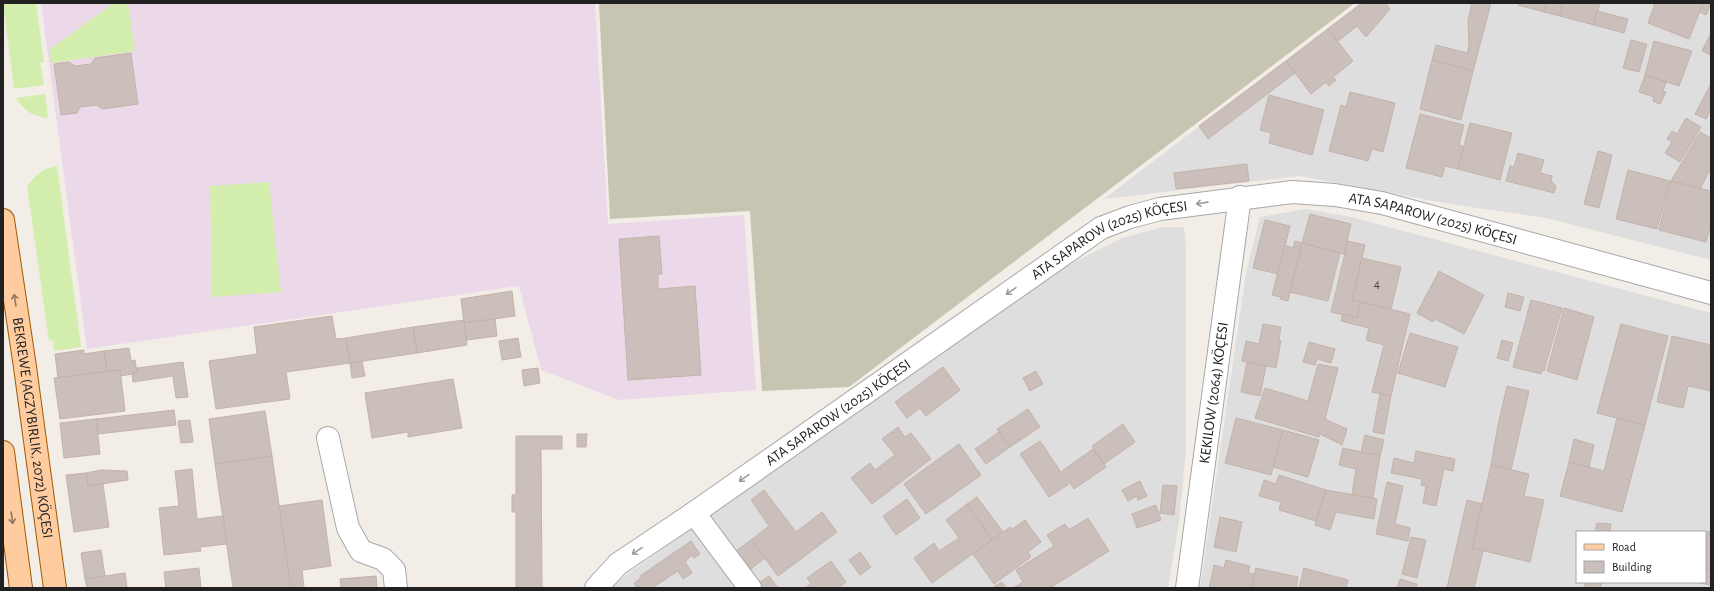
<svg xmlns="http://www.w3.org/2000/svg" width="1714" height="591" viewBox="0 0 1714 591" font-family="'Alegreya Sans',sans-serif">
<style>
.residential{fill:#dfdede;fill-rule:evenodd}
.industrial{fill:#ebd9e9}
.construction{fill:#c7c5b2}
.grass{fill:#d3edac}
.building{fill:#cabfba;stroke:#c4b2a9}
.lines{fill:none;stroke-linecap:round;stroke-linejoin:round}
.minor-casing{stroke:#a8a8a8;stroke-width:24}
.major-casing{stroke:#9e5900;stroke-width:24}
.minor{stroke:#fff;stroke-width:22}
.major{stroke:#ffcc9f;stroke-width:22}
.oneway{stroke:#9b9b9b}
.oneway2{stroke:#907660}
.labels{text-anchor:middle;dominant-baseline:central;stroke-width:3;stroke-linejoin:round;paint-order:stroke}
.number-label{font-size:13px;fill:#4b4847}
.street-label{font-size:15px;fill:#212121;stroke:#fff}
</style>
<rect width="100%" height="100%" fill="#f2ede7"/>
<g class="residential">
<polygon points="1360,3 1711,3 1711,260 1546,218 1450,204 1300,176 1104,199"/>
<path d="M1306,209L1351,217L1711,313V588H1200L1246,273L1260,217ZM1577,532H1705V582H1577Z"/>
<polygon points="1163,227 1184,227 1186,249 1186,451 1179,523 1168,588 608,588 943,349 1053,273 1122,238"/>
</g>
<polygon class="industrial" points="41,3 595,3 608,224 744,215 756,390 619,400 541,370 519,286 87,349"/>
<polygon class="construction" points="599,3 1355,3 849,387 762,391 750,211 610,219"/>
<g class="grass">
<polygon points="3,3 36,3 44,62 40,63 44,85 14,89"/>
<polygon points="128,3 135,51 51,63 49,50 111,5"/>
<path d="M45,94L48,118C34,117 23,110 16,98Z"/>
<path d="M57,166L81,347L54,351L53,340L49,341L27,186C36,175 43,168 57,166Z"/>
<polygon points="269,182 281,292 212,297 210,186"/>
</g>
<g class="building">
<polygon points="1362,3 1385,3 1390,9 1366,37 1357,26 1338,41 1328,29"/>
<polygon points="1472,3 1491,3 1473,71 1432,60 1436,45 1467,53 1469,46 1468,20"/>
<polygon points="1519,3 1546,3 1544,12 1518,5"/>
<polygon points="1546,3 1563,3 1560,16 1544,12"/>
<polygon points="1563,3 1600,3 1594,25 1560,16"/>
<polygon points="1655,3 1703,3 1689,39 1648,23"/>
<polygon points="1703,3 1711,3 1706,15 1700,12"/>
<polygon points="1597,11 1628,19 1624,33 1594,25"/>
<polygon points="1328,29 1353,61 1333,77 1336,80 1329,86 1326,82 1311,94 1286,61"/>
<polygon points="1711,33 1711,55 1702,51"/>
<polygon points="1631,40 1647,44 1639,72 1623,68"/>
<polygon points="1654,41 1692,51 1679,86 1645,75"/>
<polygon points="131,53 138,104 102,109 97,105 80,107 77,113 61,115 54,64 69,62 75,66 91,64 95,58"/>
<polygon points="1432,60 1473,71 1461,120 1420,109"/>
<polygon points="1286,61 1295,73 1208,139 1199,126"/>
<polygon points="1645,75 1666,82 1663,91 1666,92 1660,104 1653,101 1654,97 1639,92"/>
<polygon points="1711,84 1711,109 1706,119 1695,114"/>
<polygon points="1350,92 1395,103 1383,152 1372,149 1368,161 1329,151 1341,105 1346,107"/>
<polygon points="1269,95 1324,110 1312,155 1269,143 1271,133 1260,130"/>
<polygon points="1420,114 1464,125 1459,145 1464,147 1458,169 1445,166 1442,177 1406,168"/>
<polygon points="1686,118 1701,127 1680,162 1665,153 1672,142 1667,139 1672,131 1677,134"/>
<polygon points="1470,123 1512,133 1500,180 1458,169"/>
<polygon points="1700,132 1711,138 1711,168 1700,189 1671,181"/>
<polygon points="1598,151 1612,155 1599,208 1584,204"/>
<polygon points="1518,153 1544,160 1540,173 1552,176 1551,181 1556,186 1554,193 1506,181 1510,166 1514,167"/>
<polygon points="1247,164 1249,181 1176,189 1174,173"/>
<polygon points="1628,170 1670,181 1657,229 1616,219"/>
<polygon points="1671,181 1711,191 1711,225 1706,242 1659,230"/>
<polygon points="1310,214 1351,224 1344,254 1302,243"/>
<polygon points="1265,220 1290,226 1278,274 1253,268"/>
<polygon points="659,236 662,274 658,274 658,289 695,286 701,375 628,380 619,239"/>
<polygon points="1295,241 1302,243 1288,301 1280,299 1281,297 1272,295 1285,245 1293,248"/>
<polygon points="1348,241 1365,245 1352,300 1361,302 1357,318 1331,312"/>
<polygon points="1302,243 1340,253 1328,301 1290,292"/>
<polygon points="1362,258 1401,267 1391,309 1352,300"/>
<polygon points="1439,271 1484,295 1464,334 1435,319 1433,322 1417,313"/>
<polygon points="512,291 515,316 464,323 461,299"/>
<polygon points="1508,293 1524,297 1520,311 1505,307"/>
<polygon points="1531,300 1562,308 1544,371 1542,370 1541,374 1513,367"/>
<polygon points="1361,302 1410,314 1391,396 1372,392 1384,345 1366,340 1369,328 1341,321 1343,314 1357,318"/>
<polygon points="1564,308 1594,317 1577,380 1547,371"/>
<polygon points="332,316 336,339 346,338 350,363 286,372 290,399 216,409 209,361 257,354 254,327"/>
<polygon points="495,319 497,336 467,340 464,323"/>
<polygon points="464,320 467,345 417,353 413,327"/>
<polygon points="1263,324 1281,327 1279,340 1281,341 1276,368 1242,361 1246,341 1259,344"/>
<polygon points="1621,324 1668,336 1645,425 1597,413"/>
<polygon points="413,327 417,353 350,363 346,338"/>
<polygon points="1410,333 1458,347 1445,387 1398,373"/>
<polygon points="1672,336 1711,345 1711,391 1688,386 1683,408 1657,402"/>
<polygon points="518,338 521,357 502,360 499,341"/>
<polygon points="1502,340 1513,343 1508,361 1497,358"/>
<polygon points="1309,342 1335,349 1331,363 1317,359 1315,365 1303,362"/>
<polygon points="129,348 131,361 135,360 137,373 121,376 120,370 107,372 104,351"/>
<polygon points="84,350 84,354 104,351 107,372 58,378 55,354"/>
<polygon points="362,361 365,376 352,378 350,363"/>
<polygon points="183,362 188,397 176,398 173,376 133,382 132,374 137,373 137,368"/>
<polygon points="1247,362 1266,366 1260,396 1241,392"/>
<polygon points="1318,364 1338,368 1325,419 1347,429 1342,445 1320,434 1319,437 1255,418 1265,388 1308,401"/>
<polygon points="943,367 960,390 926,416 920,408 907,418 895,402"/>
<polygon points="538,368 540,383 524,386 522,370"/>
<polygon points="120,370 125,411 60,419 54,378"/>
<polygon points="1036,371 1043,384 1030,391 1023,378"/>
<polygon points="453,379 462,428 408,437 408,432 372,438 365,393"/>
<polygon points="1507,386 1529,391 1511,470 1491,465 1498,425"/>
<polygon points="1380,393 1391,396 1384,434 1373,432"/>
<polygon points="1028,409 1040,427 1010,447 997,429"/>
<polygon points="174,410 176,425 98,434 96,419"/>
<polygon points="265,411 272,456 215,464 209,419"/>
<polygon points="1236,418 1283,430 1271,475 1225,463"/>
<polygon points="1617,418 1645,425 1622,512 1560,496 1569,462 1604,471"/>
<polygon points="96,419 100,454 64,458 60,423"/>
<polygon points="190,420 193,442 181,443 178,421"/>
<polygon points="1123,424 1135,442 1104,464 1092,446"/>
<polygon points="898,427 905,437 911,433 931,459 872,504 851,478 870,463 875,470 895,455 882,439"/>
<polygon points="1283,430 1319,440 1308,477 1273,467"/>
<polygon points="999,432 1010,447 986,464 975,449"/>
<polygon points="577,434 587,434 586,447 577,447"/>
<polygon points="1365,435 1384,440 1380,456 1361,452"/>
<polygon points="516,436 562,436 562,449 541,449 542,588 516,588 516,512 512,512 512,495 516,495"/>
<polygon points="1574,439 1594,445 1589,467 1569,462"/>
<polygon points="1040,441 1069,484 1049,497 1020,454"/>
<polygon points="959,444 981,475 926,514 904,484"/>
<polygon points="1343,448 1380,456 1373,498 1352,494 1356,469 1339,465"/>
<polygon points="1093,449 1106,467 1074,489 1062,471"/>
<polygon points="1416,451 1455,459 1453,471 1444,469 1436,506 1423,503 1426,486 1421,485 1422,479 1391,473 1394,458 1414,463"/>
<polygon points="272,456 291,588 233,588 215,464"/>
<polygon points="1491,465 1529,474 1524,496 1544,500 1530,562 1472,548"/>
<polygon points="192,469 197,519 223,516 227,544 200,547 201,551 164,555 159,508 179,506 175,471"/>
<polygon points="101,470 127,471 128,480 88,486 86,473"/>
<polygon points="86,473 88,486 103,484 109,527 74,532 66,475"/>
<polygon points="1279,475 1326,490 1316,521 1279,510 1281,502 1259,496 1264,480 1276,484"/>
<polygon points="1140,481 1147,496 1138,500 1137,496 1128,501 1122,490"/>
<polygon points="1387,482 1403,486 1395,524 1410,528 1408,541 1376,534"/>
<polygon points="1163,485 1177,486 1174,515 1160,513"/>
<polygon points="764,490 796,532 822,512 837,532 778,576 751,540 769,526 751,500"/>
<polygon points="1326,490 1377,499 1374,519 1336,512 1330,530 1315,525"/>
<polygon points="977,497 1003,532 992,540 967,504"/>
<polygon points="907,499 920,518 896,535 883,516"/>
<polygon points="322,500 331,566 302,570 304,588 291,588 279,506"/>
<polygon points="1467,500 1482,504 1472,548 1483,551 1474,588 1447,588"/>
<polygon points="967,504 992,540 932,583 914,558 934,543 939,551 959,538 946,520"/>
<polygon points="1156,505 1161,520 1137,528 1132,514"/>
<polygon points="1220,517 1242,522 1236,552 1214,547"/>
<polygon points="1088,518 1109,551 1050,588 1013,588 1023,582 1016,570 1054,546 1047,535 1065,524 1069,530"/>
<polygon points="1025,520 1041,542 1028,552 1031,557 994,584 973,554 1010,527 1011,530"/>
<polygon points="1597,523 1611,524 1610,532 1595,532"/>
<polygon points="1708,531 1711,532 1711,570 1705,569 1705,544"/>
<polygon points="1411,537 1426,540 1417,578 1402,574"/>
<polygon points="751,540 765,558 747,572 733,553"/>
<polygon points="691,541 700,554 694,558 692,555 685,562 692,573 683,579 678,571 652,588 637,588 634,583 641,578 640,576"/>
<polygon points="101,550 105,576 85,579 81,553"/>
<polygon points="860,552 871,567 860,575 849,560"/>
<polygon points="1226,560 1250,566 1248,573 1255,574 1252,588 1209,588 1214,565 1224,568"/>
<polygon points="831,561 846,582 838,588 805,588 811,584 807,578"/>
<polygon points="199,568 201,588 166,588 164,572"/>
<polygon points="1256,568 1298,577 1296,588 1252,588"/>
<polygon points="1304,568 1348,580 1346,588 1299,588"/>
<polygon points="1705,569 1711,570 1711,585 1696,582 1705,582"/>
<polygon points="125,573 127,588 87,588 85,579"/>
<polygon points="376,576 377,588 341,588 340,579"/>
<polygon points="769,576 778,588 756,588 754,586"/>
<polygon points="1400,579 1417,584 1416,588 1397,588"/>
<polygon points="1002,582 1006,588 992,588"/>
<polygon points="1585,582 1602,582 1600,588 1584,588"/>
</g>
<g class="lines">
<g class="minor-casing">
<g id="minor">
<polyline points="328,438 348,528 361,551 383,559 394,570 396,588"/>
<polyline points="694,513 750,588"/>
<path id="s1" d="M596,588L618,564L694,513L1101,228L1130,217L1160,209L1292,192L1335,195L1382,203L1711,293"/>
<path id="s2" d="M1187,588L1240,197"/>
</g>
</g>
<g class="major-casing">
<g id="major">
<path id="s3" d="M3,220L25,367L55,588"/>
<polyline points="3,452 21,588"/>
</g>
</g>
<use href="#minor" class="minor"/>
<use href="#major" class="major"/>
</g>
<defs><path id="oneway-shaft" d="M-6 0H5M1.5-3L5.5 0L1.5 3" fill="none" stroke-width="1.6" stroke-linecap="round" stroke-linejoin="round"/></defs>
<g class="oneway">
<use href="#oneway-shaft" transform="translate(1202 203) rotate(172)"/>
<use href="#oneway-shaft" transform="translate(1011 291) rotate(145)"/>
<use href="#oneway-shaft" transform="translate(744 478) rotate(145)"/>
<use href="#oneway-shaft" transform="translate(637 551) rotate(146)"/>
</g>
<g class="oneway2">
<use href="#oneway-shaft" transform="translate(15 300) rotate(-99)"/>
<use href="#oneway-shaft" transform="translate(12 518) rotate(82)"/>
</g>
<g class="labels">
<g class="number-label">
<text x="1377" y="284">4</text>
</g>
<g class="street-label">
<text stroke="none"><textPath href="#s1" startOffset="960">ATA SAPAROW (2025) KÖÇESI</textPath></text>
<text stroke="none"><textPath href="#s1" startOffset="624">ATA SAPAROW (2025) KÖÇESI</textPath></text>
<text stroke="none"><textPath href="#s2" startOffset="197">KEKILOW (2064) KÖÇESI</textPath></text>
<text stroke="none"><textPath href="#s1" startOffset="300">ATA SAPAROW (2025) KÖÇESI</textPath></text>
<text stroke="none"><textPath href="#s3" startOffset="210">BEKREWE (AGZYBIRLIK, 2072) KÖÇESI</textPath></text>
</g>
</g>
<rect width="1714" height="591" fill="none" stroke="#212121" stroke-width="8"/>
<rect x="1576" y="531" width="130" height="52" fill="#ffffff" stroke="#a6a6a6"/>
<rect x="1584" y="544" width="20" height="6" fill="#ffcc9f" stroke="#a6a6a6"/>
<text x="1612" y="551" font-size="12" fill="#212121">Road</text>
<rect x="1584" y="561" width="20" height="12" fill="#cabfba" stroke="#a6a6a6"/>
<text x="1612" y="571" font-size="12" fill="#212121">Building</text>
</svg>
